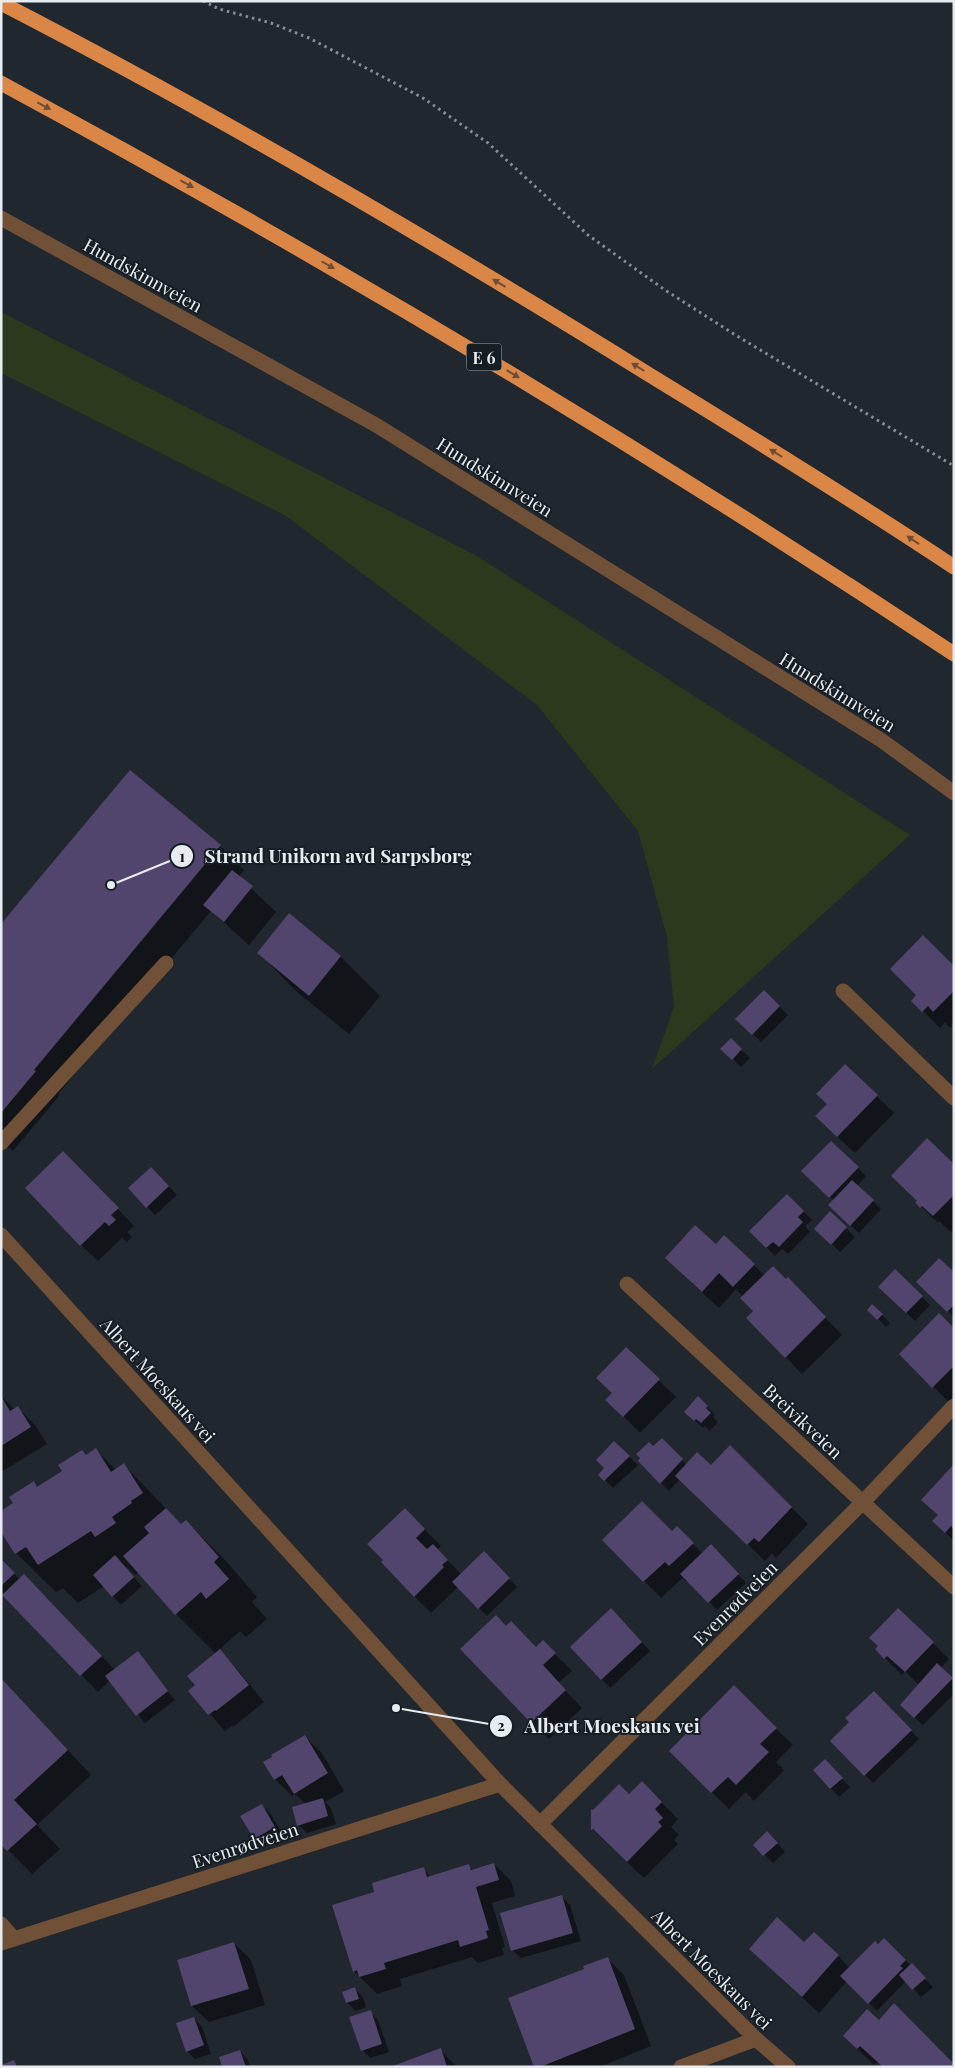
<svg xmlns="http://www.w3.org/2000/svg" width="955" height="2068" viewBox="0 0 955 2068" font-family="'Playfair Display',serif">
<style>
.green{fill:#2c391d}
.shadow{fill:#0007}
.building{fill:#51446d}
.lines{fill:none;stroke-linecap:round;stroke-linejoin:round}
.path{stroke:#868c92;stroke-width:3;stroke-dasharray:2.5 4;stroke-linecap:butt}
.service{stroke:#715038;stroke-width:15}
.minor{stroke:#715038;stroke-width:15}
.tertiary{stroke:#715038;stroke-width:15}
.motorway{stroke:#d98647;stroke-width:15}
.oneway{fill:#6e4d34}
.labels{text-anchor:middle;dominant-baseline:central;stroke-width:4;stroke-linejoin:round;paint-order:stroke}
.shield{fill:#161e24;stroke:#a8aeb4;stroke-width:1}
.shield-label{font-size:16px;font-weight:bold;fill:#e7ecf1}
.street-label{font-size:18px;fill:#e7ecf1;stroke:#161e24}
.leader{fill:none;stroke:#e7ecf1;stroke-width:2}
.callout-dot{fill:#e7ecf1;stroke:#161e24;stroke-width:2}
.mark-label{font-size:15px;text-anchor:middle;font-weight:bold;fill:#111}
.callout-label{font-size:19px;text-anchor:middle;font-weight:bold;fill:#e7ecf1;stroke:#161e24;stroke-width:4;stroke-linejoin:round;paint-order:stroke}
</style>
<rect width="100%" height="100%" fill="#20272e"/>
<polygon class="green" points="1,312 477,556 910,835 652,1069 674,1007 667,937 638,831 537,705 286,516 1,373"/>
<g class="shadow">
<polygon points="131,772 220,846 244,870 239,877 276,912 249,945 211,911 58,1094 59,1096 13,1151 1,1141 1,926"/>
<polygon points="290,915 341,957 380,996 349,1034 297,992 258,952"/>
<polygon points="954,967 954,1024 950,1028 945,1022 940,1028 913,1001"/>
<polygon points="764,992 788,1015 761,1042 737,1019"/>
<polygon points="731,1040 750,1058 741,1067 722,1049"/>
<polygon points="845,1065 894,1113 855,1153 833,1133 828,1104"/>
<polygon points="831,1142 866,1176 857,1186 881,1209 859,1233 838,1214 834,1201 803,1171"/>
<polygon points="954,1166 954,1229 951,1232 939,1221 938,1223 917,1202"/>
<polygon points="80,1169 134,1226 127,1232 132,1237 127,1242 122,1238 98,1261 81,1245"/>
<polygon points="159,1176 177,1195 155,1215 130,1188"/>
<polygon points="787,1195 812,1220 805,1226 810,1232 788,1254 782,1249 775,1256 751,1231"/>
<polygon points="830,1213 855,1237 840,1252 816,1229"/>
<polygon points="716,1246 754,1265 765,1276 787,1281 788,1279 842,1335 802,1374 748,1318 755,1311 736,1289 719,1308 683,1275"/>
<polygon points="895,1271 930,1305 915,1321 880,1287"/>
<polygon points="954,1274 954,1317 918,1282"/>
<polygon points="869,1310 882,1315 890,1323 886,1327"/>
<polygon points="954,1329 954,1400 950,1403 900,1354"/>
<polygon points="626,1349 676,1397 640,1433 607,1400 613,1393"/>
<polygon points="1,1396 15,1410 18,1408 35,1425 47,1444 1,1472"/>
<polygon points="698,1398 715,1415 713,1417 718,1422 710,1431 705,1426 703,1428 686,1412"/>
<polygon points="662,1439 687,1465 711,1467 730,1447 808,1524 776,1558 772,1553 765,1561 680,1479 669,1491 639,1461"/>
<polygon points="614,1442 638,1465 613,1488 600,1475 606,1468"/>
<polygon points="96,1450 116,1470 124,1465 182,1525 186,1521 225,1560 257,1597 252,1602 267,1619 246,1637 240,1631 219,1650 236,1668 264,1702 233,1727 232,1726 225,1731 190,1691 197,1685 216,1654 176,1614 139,1572 135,1575 127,1567 125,1568 142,1586 121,1605 104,1586 78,1603 63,1588 56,1592 16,1553 1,1530 15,1503 34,1483 38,1488"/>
<polygon points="954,1466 954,1541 934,1521 939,1516"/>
<polygon points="405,1510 441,1546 437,1550 462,1575 484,1553 517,1587 487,1616 458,1587 431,1613 414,1596"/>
<polygon points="677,1528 703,1554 711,1546 746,1583 717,1610 688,1580 687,1582 682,1578 661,1598 604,1540 672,1533"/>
<polygon points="1,1560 20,1580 41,1592 115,1670 137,1653 175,1700 145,1723 110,1680 98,1692 1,1592"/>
<polygon points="619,1618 650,1651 610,1688 572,1647"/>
<polygon points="506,1628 537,1648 543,1642 572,1671 558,1683 582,1708 549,1739 532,1722"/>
<polygon points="933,1643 949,1659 941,1668 954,1680 954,1694 923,1725 910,1713 919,1685 905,1671 902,1675 876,1649"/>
<polygon points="1,1678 91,1775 37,1825 60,1849 32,1874 1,1843"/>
<polygon points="734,1687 793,1745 776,1762 784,1770 754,1801 746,1792 729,1809 670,1751"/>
<polygon points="874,1693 919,1739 873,1783 832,1741 850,1722"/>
<polygon points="305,1737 322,1753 344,1791 325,1802 331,1808 336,1824 307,1833 298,1825 306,1804 295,1794 292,1796 275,1779"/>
<polygon points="825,1761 850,1787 839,1797 814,1770"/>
<polygon points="642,1783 678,1819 671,1827 679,1835 674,1840 678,1844 644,1878 592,1829"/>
<polygon points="262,1805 270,1813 283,1835 263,1847 255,1838"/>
<polygon points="776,1841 785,1852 773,1863 755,1845"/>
<polygon points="494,1864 511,1881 515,1896 492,1903 505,1947 502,1948 504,1955 478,1963 472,1957 400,1979 402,1986 377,1994 354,1971 376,1893 423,1869 431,1877 468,1865 474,1871"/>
<polygon points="562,1897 570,1905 581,1941 521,1958 512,1950"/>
<polygon points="884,1940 933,1987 921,1997 906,1981 877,2011 847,1981 819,2013 767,1965 804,1943 838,1956 850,1968"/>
<polygon points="234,1943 251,1960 265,2005 209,2022 192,2006"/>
<polygon points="607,1958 624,1975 651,2046 599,2067 535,2067 586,1970"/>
<polygon points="354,1988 363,1997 366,2007 356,2011 347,2003"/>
<polygon points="894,2005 954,2066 954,2067 883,2067 877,2062 874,2065 844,2036 879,2022"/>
<polygon points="370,2012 378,2020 389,2052 370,2058 362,2050"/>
<polygon points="194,2018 202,2027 211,2054 195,2059 187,2051"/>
<polygon points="440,2050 457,2067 393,2067"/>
<polygon points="240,2051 248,2060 250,2067 224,2067"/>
</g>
<g class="building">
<polygon points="130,770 221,845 34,1070 36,1071 1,1113 1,924"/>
<polygon points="232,870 253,886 224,922 203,905"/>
<polygon points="289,913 341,956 309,996 257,953"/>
<polygon points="923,935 954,966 954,991 933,1012 928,1006 922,1012 911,1001 916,995 890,969"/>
<polygon points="764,990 780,1006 752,1035 735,1019"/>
<polygon points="731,1038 742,1049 732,1060 720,1049"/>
<polygon points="845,1064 878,1095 837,1137 815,1116 827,1104 816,1094"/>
<polygon points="927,1138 954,1164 954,1195 933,1216 922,1206 920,1208 915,1202 917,1201 891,1176"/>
<polygon points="831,1141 859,1167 829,1198 801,1171"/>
<polygon points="63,1151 119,1208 111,1215 116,1220 109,1226 105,1222 80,1246 25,1188"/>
<polygon points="151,1167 169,1186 146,1208 128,1188"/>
<polygon points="852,1180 874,1200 850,1226 828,1205"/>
<polygon points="787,1194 804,1211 798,1217 803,1222 779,1247 773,1242 766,1248 749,1231"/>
<polygon points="830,1211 847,1227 831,1245 814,1229"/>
<polygon points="695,1225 716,1244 724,1235 755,1264 733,1287 719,1273 702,1292 665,1258"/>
<polygon points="939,1258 954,1272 954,1305 947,1312 916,1282"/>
<polygon points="773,1266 786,1279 788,1277 826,1317 785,1358 746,1318 753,1311 740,1298"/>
<polygon points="895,1269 923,1296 906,1313 878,1287"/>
<polygon points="872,1304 883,1314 877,1320 867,1310"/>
<polygon points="939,1313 954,1328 954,1366 932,1388 899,1354"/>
<polygon points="626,1347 660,1379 623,1417 605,1400 612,1393 596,1378"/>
<polygon points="1,1396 10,1411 18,1406 31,1427 1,1446"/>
<polygon points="698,1396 708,1406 706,1408 711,1413 701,1423 696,1419 694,1421 684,1412"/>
<polygon points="662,1438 683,1459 660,1484 638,1461 640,1458 636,1454 649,1442 653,1446"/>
<polygon points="614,1441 630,1456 604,1481 598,1475 604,1468 596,1460"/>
<polygon points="730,1445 792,1507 759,1542 754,1538 747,1545 675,1476 697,1452 711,1465"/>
<polygon points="96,1448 111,1472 124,1463 143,1493 131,1501 132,1503 112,1517 116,1523 95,1537 91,1531 38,1565 26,1547 15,1554 1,1532 1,1511 13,1503 9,1497 34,1481 37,1487 62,1471 58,1465 82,1450 86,1455"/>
<polygon points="954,1464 954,1529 951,1526 945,1533 932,1521 938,1515 921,1500"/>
<polygon points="642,1501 672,1531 677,1526 694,1543 669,1566 665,1562 643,1582 602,1540"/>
<polygon points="166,1508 181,1524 186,1520 219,1557 214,1562 229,1579 206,1599 201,1592 175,1615 123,1556 149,1533 144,1527"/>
<polygon points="405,1508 425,1529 416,1538 427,1549 433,1544 448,1560 442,1565 444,1567 414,1597 381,1562 383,1560 367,1544"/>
<polygon points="711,1544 739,1574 708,1603 680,1574"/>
<polygon points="484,1551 510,1578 478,1609 452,1582"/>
<polygon points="115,1555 134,1577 112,1597 93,1575"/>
<polygon points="1,1559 15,1573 1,1586"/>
<polygon points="24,1574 102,1656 80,1676 2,1595"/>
<polygon points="611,1608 642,1642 601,1680 570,1647"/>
<polygon points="898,1608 934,1642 905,1672 887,1656 884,1659 875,1649 878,1646 869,1638"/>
<polygon points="496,1615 506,1626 511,1621 536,1647 543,1640 556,1653 543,1665 566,1690 531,1723 460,1649"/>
<polygon points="220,1649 249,1685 216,1711 215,1710 208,1715 188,1691 195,1685 187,1676"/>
<polygon points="138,1651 168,1691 136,1716 105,1676"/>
<polygon points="937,1663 953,1678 914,1718 900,1705"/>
<polygon points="1,1678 68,1750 14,1800 37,1824 7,1851 1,1845"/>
<polygon points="734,1685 777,1728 760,1744 769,1752 736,1785 728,1777 711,1793 669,1751"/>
<polygon points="874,1691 912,1730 864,1776 830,1741 849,1722 845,1718"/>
<polygon points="305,1735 328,1773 294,1794 282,1775 274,1780 263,1762 272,1757 271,1755"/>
<polygon points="825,1759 843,1778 830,1789 813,1770"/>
<polygon points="642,1781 662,1802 655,1809 663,1818 658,1822 662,1826 627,1862 593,1829 591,1830 591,1809 593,1810 619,1784 629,1794"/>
<polygon points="323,1798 328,1816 297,1826 292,1807"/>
<polygon points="262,1804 275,1827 254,1839 240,1816"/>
<polygon points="767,1831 778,1843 763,1856 753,1845"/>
<polygon points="494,1863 499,1880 476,1887 489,1930 486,1931 488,1938 460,1947 458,1940 384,1963 386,1969 359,1977 357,1970 353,1972 332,1905 374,1892 372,1883 424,1867 427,1877 469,1864 471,1870"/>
<polygon points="562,1895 573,1933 511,1951 500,1913"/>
<polygon points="777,1917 804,1942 814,1932 839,1955 802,1997 749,1949"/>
<polygon points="884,1938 906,1960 900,1966 903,1968 868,2004 840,1976 875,1941 878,1944"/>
<polygon points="234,1942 249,1989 191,2006 177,1960"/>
<polygon points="608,1957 635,2029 540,2067 534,2067 508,1998 584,1969 583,1966"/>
<polygon points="912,1963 926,1978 912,1990 899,1975"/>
<polygon points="355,1987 359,1999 346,2003 342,1992"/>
<polygon points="894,2003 954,2064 952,2067 883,2067 860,2046 857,2049 843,2036 867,2009 879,2020"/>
<polygon points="371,2010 382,2044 361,2051 349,2017"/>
<polygon points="194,2017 204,2045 186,2052 176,2023"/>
<polygon points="441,2048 447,2067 390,2067"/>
<polygon points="240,2050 246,2067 222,2067 219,2057"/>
<polygon points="14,2060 17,2067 1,2067 1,2065"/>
</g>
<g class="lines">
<polyline class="path" points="203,1 219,9 271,23 309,38 423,98 488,143 588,235 665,290 737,336 954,466"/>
<polyline class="service" points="1,1143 166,963"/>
<g class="minor">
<polyline points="843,991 954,1098"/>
<polyline points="1,1235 500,1784 756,2039 788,2067"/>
<polyline points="627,1284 954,1587"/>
<polyline points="540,1824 863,1502 954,1406"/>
<polyline points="1,1924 14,1939"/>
<polyline points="1,1943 500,1784"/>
<polyline points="681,2067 756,2039"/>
</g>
<polyline class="tertiary" points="1,218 376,425 881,740 954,793"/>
<g class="motorway">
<path d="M1,3C222,117 437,243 648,374C751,437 853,500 954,567"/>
<path d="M1,83C327,259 645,449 954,654"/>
</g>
</g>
<defs><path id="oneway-solid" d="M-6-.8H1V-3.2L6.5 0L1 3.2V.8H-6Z" transform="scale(1.25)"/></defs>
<g class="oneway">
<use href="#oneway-solid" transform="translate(44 106) rotate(28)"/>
<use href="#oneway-solid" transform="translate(187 184) rotate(29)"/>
<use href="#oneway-solid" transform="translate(328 265) rotate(30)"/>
<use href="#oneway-solid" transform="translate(499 283) rotate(-149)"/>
<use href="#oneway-solid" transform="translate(638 367) rotate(-148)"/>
<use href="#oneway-solid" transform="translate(513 374) rotate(31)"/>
<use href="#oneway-solid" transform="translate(776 453) rotate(-148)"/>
<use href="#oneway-solid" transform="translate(913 540) rotate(-146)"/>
</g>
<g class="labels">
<rect class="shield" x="466.5" y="343.5" width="35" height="27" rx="4"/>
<g class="shield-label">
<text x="484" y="357">E 6</text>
</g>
<g class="street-label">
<text transform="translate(143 275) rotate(29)">Hundskinnveien</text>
<text transform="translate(495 477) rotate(32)">Hundskinnveien</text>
<text transform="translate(838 692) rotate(32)">Hundskinnveien</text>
<text transform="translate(158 1380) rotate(48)">Albert Moeskaus vei</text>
<text transform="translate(803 1421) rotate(43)">Breivikveien</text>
<text transform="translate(735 1603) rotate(-45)">Evenrødveien</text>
<text transform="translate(245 1845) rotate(-18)">Evenrødveien</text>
<text transform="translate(712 1969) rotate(45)">Albert Moeskaus vei</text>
</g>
</g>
<path class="leader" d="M111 885L182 856M396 1708L501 1726"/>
<g class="callout-dot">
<circle cx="111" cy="885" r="5"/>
<circle cx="396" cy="1708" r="5"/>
<circle cx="182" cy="856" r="12"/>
<circle cx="501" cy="1726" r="12"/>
</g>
<g class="mark-label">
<text x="182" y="862">1</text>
<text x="501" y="1731">2</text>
</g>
<g class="callout-label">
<text x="338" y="863">Strand Unikorn avd Sarpsborg</text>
<text x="612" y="1733">Albert Moeskaus vei</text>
</g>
<rect width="955" height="2068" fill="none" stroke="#e7ecf1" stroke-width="5"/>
</svg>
